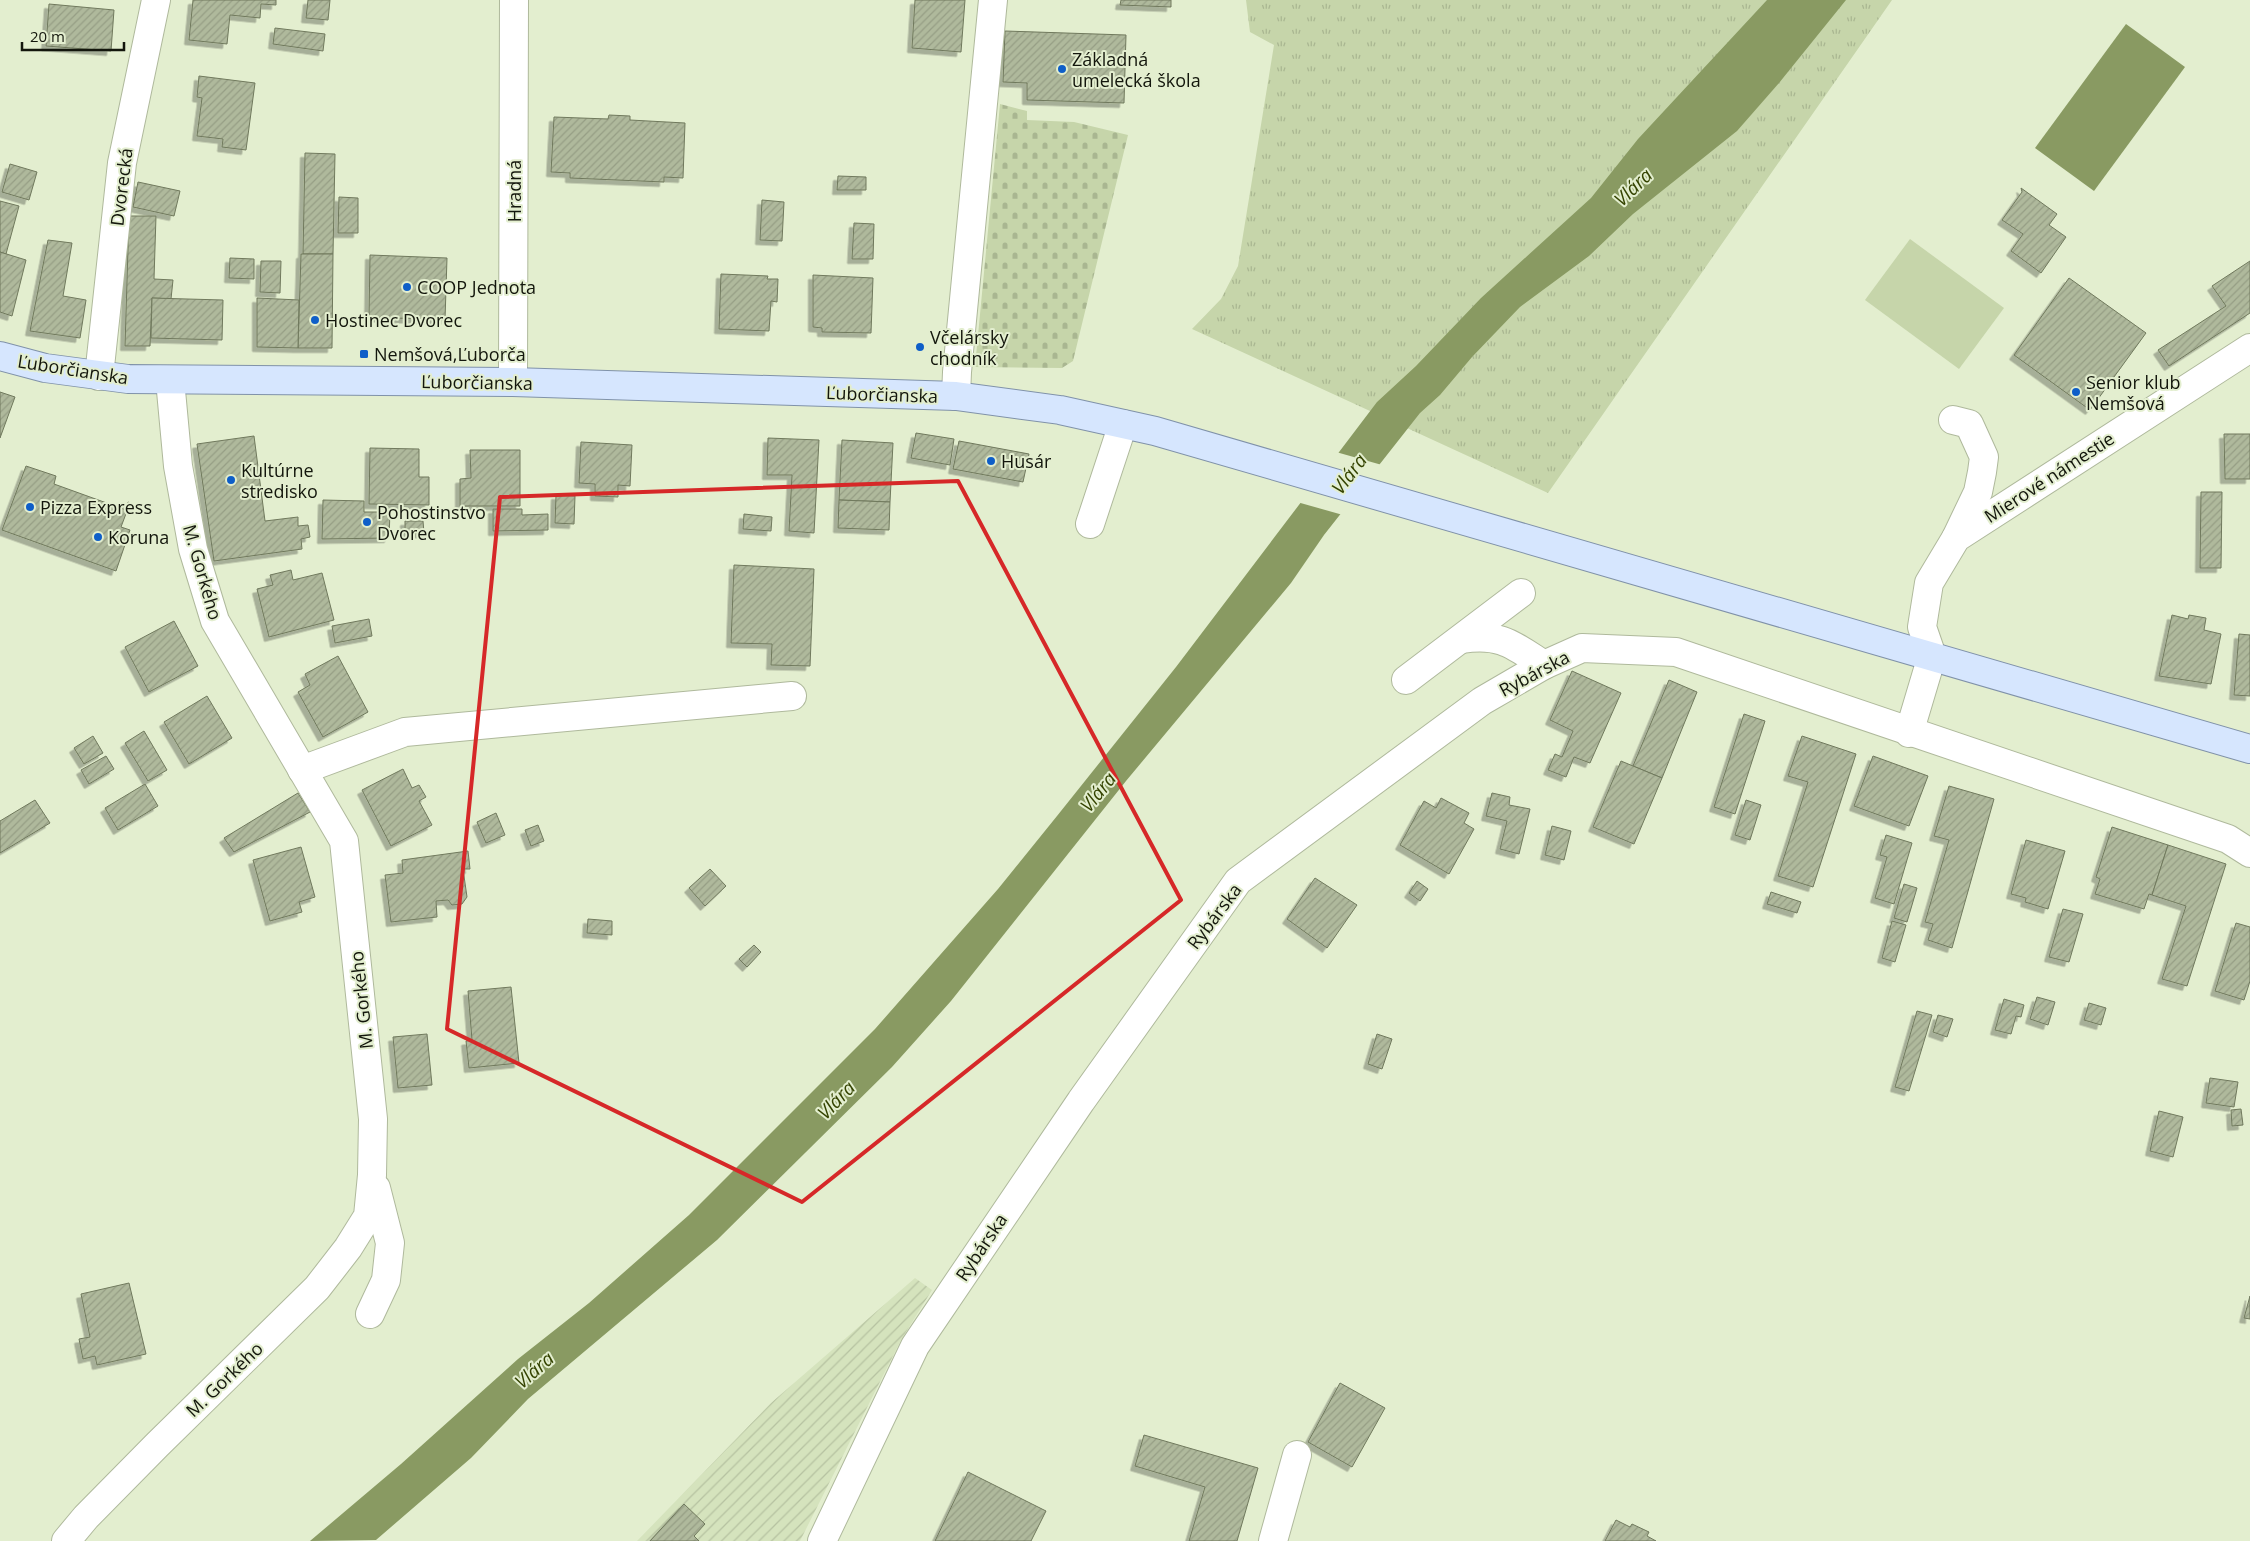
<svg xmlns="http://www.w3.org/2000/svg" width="2250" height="1541" viewBox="0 0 2250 1541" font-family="'Open Sans',sans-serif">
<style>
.industrial{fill:url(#industrial-furrows)}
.grass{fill:url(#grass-tufts)}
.cemetery{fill:url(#cemetery-stones)}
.pitch{fill:#c6d5aa}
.water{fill:#899a62}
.pier{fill:#e3eecf}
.building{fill:url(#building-hatch);stroke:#70795d;filter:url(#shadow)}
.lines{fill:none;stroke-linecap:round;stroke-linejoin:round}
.minor-casing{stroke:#afb99c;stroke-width:30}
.major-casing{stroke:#8092a9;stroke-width:30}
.minor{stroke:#fff;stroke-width:28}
.major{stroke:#d6e6fe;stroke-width:28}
.marked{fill:none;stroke:#d62828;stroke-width:4;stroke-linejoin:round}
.poi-dot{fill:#0e5ec8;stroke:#e3eecf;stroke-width:2}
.labels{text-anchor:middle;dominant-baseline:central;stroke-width:4;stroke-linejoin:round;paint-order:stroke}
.poi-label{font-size:18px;fill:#13160c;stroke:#e3eecf;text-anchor:start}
.street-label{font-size:18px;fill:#13160c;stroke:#e3eecf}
.water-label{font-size:19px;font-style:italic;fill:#344300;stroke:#e3eecf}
</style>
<defs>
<pattern id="industrial-furrows" width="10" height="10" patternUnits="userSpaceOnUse" patternTransform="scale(1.25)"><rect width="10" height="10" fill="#d5e3bd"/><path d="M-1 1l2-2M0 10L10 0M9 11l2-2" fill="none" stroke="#b6c2a1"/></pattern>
<pattern id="grass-tufts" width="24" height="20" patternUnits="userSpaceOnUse" patternTransform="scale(1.25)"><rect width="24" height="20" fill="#c6d5aa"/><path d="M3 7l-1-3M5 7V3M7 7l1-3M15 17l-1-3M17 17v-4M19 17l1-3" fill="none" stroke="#a9b691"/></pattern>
<pattern id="cemetery-stones" width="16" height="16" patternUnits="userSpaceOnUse" patternTransform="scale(1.25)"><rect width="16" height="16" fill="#c6d5aa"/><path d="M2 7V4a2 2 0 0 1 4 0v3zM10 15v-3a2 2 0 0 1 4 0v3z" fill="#a9b691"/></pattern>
<pattern id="building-hatch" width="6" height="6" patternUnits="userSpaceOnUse" patternTransform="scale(1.25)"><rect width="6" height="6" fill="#afb99c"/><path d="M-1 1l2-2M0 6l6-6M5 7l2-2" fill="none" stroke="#969e85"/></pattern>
<filter id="shadow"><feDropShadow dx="-4.5" dy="4.5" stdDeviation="0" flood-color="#0004"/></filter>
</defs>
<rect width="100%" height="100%" fill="#e3eecf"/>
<polygon class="industrial" points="915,1278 932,1290 901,1340 800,1541 637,1541 771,1403"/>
<polygon class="grass" points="1246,0 1892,0 1548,493 1192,329 1221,299 1238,266 1274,45 1250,32"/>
<polygon class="cemetery" points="1000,104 1027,111 1027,120 1074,122 1128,135 1073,361 1062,368 975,367"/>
<polygon class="pitch" points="1910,239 2004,308 1959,369 1865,300"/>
<g class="water">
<polygon points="1767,0 1846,0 1779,83 1737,131 1633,214 1589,256 1520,307 1472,357 1440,395 1420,413 1324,535 1291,583 1126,781 951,1001 892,1067 717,1240 528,1399 471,1458 376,1540 310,1541 401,1464 518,1359 589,1303 689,1215 875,1029 998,889 1057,816 1176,667 1377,402 1416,366 1481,298 1591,198 1638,139"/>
<polygon points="2126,24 2185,67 2094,191 2035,148"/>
</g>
<polygon class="pier" points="1336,452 1382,465 1343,515 1297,502"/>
<g class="building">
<polygon points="193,0 276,0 276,5 261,4 260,18 230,15 227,44 189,40"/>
<polygon points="308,0 330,0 328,20 306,18"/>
<polygon points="915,0 965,0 961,52 912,48"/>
<polygon points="1121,0 1171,0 1171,7 1120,5"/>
<polygon points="49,4 114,10 111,51 46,46"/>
<polygon points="275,28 325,34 323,51 273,44"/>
<polygon points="1005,31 1126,35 1124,103 1027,100 1027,83 1003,82"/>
<polygon points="199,76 255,83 246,150 222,147 223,139 197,136 202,98 197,97"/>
<polygon points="609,115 630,116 630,120 685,123 683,178 664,177 664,182 570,178 570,173 551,172 554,117 608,119"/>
<polygon points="305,153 335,154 333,254 303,254"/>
<polygon points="10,164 37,172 29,200 2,192"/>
<polygon points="838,176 866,177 866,190 837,190"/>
<polygon points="138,182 180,191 174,216 133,207"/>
<polygon points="2021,188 2057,214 2049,225 2066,237 2041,273 2011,251 2023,234 2002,220 2022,192"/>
<polygon points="339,197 358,198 358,233 338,233"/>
<polygon points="762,200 784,202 782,241 760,240"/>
<polygon points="0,201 19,206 6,254 0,252"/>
<polygon points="129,216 156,216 154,279 173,280 171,299 152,298 150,346 125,346"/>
<polygon points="854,223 874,224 873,259 852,259"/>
<polygon points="48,240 72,243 63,296 86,300 80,338 30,331"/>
<polygon points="0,252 26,260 12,316 0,312"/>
<polygon points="301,254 333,254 332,348 298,348"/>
<polygon points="370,255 447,258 445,320 369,317"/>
<polygon points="230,258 254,259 254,279 229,278"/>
<polygon points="261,261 281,261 280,293 260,292"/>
<polygon points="2250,261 2250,313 2169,366 2158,350 2226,306 2212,286"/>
<polygon points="721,274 768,276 767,279 778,279 777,302 771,301 769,331 719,329"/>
<polygon points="813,275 873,278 871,333 822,332 822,328 813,327"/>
<polygon points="2069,278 2146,333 2090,410 2014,355"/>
<polygon points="152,298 223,300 222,340 151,338"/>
<polygon points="257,298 299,300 298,348 257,347"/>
<polygon points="0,392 15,397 0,438"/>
<polygon points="916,433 954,439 950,465 911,458"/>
<polygon points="2224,434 2250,434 2250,479 2225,479"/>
<polygon points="254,436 265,521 298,517 298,526 308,525 310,537 301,539 302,549 214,561 197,444"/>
<polygon points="768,438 819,440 814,533 789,531 792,475 767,475"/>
<polygon points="842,440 893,443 890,502 839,500"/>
<polygon points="959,441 1029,454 1023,482 953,469"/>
<polygon points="581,442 632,445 630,486 618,485 618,497 595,496 595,484 579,483"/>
<polygon points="370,448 419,449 419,477 429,477 429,505 369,504"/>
<polygon points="470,450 520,450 520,506 460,506 460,479 471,478"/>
<polygon points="26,466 56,476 54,484 126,510 128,502 130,503 121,527 130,530 116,571 2,530"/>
<polygon points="2201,492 2222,492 2221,568 2200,568"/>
<polygon points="556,495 575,496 574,524 555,523"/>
<polygon points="323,500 364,501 364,512 390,512 389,538 322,539"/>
<polygon points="839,500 890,502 889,530 838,528"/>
<polygon points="493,509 522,509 522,515 548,514 548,530 493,531"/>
<polygon points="744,514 772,517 771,531 743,529"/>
<polygon points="405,521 423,521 424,533 405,534"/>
<polygon points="734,565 814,569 810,666 771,665 772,644 731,643"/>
<polygon points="291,570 293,580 322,573 334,620 269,637 257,589 273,585 270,575"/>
<polygon points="2172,615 2188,619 2189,615 2206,618 2204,630 2221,634 2211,684 2159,676"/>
<polygon points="369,619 372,636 335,643 332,626"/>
<polygon points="174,621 198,666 149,692 125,647"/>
<polygon points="2239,634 2250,635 2250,696 2234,695"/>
<polygon points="338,656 368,712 323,737 298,692 310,685 305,674"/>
<polygon points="1572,671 1621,693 1590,763 1574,757 1566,777 1548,770 1555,754 1562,757 1573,731 1550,720"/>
<polygon points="1669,680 1697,692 1662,778 1633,766"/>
<polygon points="207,696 232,738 189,764 164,722"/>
<polygon points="1744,714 1765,721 1735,814 1714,807"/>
<polygon points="144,731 167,770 148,781 125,743"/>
<polygon points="93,736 103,753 84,764 74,748"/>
<polygon points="1802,736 1856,754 1813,887 1778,876 1808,782 1788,776"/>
<polygon points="106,756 114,769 89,784 81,770"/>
<polygon points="1873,756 1928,776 1909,826 1854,806"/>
<polygon points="1621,761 1662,778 1634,844 1593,827"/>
<polygon points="403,769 412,788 419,785 426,797 419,801 432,825 391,846 362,790"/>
<polygon points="145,784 158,806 118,830 105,808"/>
<polygon points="1949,786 1994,799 1952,948 1928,940 1933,924 1925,922 1949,840 1934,836"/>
<polygon points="298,793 310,812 234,852 224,838"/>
<polygon points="1492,793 1510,797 1509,805 1530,809 1519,854 1500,849 1507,821 1486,816"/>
<polygon points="1441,798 1469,813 1464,823 1474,829 1449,874 1400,845 1424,801 1436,808"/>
<polygon points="35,800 50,823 0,853 0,821"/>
<polygon points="1746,800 1761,805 1750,840 1735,835"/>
<polygon points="496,813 505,835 486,843 477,822"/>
<polygon points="538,825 544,841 531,846 525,830"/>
<polygon points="1552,826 1571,831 1564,860 1545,855"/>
<polygon points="2112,827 2168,845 2152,895 2149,894 2144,909 2095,894 2100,879 2096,877"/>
<polygon points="1886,835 1912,843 1894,904 1875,898 1887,857 1880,855"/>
<polygon points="2026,840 2065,851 2048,909 2025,902 2026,898 2011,894"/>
<polygon points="2168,845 2226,864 2187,986 2162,979 2186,906 2152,895"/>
<polygon points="301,847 315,897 299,902 302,912 270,921 253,860"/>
<polygon points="468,851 470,869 463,869 467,897 462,904 452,905 448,900 436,901 437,917 391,922 385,875 403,873 402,860"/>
<polygon points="710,869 726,886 705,906 689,888"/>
<polygon points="1315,878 1357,905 1327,948 1287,919"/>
<polygon points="1417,881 1428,889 1420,901 1409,893"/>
<polygon points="1904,884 1917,888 1907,922 1894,918"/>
<polygon points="1771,892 1801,902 1797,913 1767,904"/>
<polygon points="2063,909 2083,914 2069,962 2049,957"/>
<polygon points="588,919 612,921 612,935 587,933"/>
<polygon points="1892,921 1906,925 1895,962 1882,958"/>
<polygon points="2236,923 2250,927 2250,981 2244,1000 2215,991"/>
<polygon points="754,945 761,952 747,967 739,959"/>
<polygon points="511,987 519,1063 469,1068 466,1041 472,1040 468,991"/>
<polygon points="2037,997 2055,1002 2048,1025 2030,1019"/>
<polygon points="2004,999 2024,1005 2021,1017 2016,1016 2011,1034 1995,1030"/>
<polygon points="2089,1003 2106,1008 2101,1025 2084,1020"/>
<polygon points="1917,1011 1932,1015 1909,1091 1895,1087"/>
<polygon points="1938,1015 1953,1019 1947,1037 1933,1032"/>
<polygon points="427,1034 432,1085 398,1088 393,1037"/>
<polygon points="1377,1034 1392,1039 1382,1069 1368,1064"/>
<polygon points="2210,1078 2238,1082 2234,1107 2206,1103"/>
<polygon points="2241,1109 2243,1125 2232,1126 2231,1110"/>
<polygon points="2159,1111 2183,1117 2173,1157 2150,1151"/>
<polygon points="129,1283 146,1354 97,1365 95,1356 83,1359 79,1339 90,1337 81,1294"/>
<polygon points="2250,1296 2250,1319 2244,1318"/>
<polygon points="1340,1383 1385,1408 1352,1467 1308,1442"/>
<polygon points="1144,1435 1258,1468 1237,1541 1189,1541 1205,1487 1135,1466"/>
<polygon points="968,1472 1046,1511 1031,1541 935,1541"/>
<polygon points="684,1504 705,1524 694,1536 699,1541 650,1541"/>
<polygon points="1616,1520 1630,1527 1632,1524 1649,1532 1647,1536 1656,1541 1605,1541"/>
</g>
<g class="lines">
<g class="minor-casing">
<g id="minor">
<polyline points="99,376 122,163 156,0"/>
<polyline points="513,382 514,0"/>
<polyline points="956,396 957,372 993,0"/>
<polyline points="1953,420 1969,424 1984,457 1982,472 1978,492 1956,538"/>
<polyline points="1090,524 1123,424"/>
<path d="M1462,639C1501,633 1513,645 1544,665"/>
<polyline points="1406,680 1521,593"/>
<polyline points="1909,733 1932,656 1922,627 1929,583 1956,538 2250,348"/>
<polyline points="302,770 405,732 792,696"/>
<polyline points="370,1314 386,1280 390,1243 376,1188"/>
<polyline points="66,1541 86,1517 157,1445 317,1288 348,1248 368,1216 372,1175 373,1119 344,841 215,621 193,549 178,466 170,380"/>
<polyline points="822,1541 915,1346 1081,1101 1238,881 1482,701 1544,665 1582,648 1676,652 2228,839 2250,853"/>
<polyline points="1273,1541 1297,1455"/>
</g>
</g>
<g class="major-casing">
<polyline id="major" points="0,356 45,368 128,379 513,382 956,396 1060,410 1155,431 2250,749"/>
</g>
<use href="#minor" class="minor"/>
<use href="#major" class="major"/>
</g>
<path class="marked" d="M958,481L1181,900L802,1202L447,1029L500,497Z"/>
<g class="poi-dot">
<circle cx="1062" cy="69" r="5"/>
<circle cx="407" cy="287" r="5"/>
<circle cx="315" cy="320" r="5"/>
<circle cx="920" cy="347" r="5"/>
<rect x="359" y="349" width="10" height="10" rx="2.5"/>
<circle cx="2076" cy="392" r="5"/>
<circle cx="991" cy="461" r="5"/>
<circle cx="231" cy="480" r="5"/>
<circle cx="30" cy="507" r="5"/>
<circle cx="367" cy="522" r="5"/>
<circle cx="98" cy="537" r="5"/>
</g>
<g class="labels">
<g class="poi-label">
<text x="1072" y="59">Základná<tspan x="1072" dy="21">umelecká škola</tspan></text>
<text x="417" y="287">COOP Jednota</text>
<text x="325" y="320">Hostinec Dvorec</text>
<text x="930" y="337">Včelársky<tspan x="930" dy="21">chodník</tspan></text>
<text x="374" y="354">Nemšová,Ľuborča</text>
<text x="2086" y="382">Senior klub<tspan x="2086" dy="21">Nemšová</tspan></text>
<text x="1001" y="461">Husár</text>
<text x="241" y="470">Kultúrne<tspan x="241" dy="21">stredisko</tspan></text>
<text x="40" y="507">Pizza Express</text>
<text x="377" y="512">Pohostinstvo<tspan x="377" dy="21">Dvorec</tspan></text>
<text x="108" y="537">Koruna</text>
</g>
<g class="street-label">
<text transform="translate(121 187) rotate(-83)">Dvorecká</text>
<text transform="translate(514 191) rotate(-90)">Hradná</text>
<text transform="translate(73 369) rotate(9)">Ľuborčianska</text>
<text transform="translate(477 382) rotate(1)">Ľuborčianska</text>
<text transform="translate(882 394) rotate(2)">Ľuborčianska</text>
<text transform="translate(2049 477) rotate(-33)">Mierové námestie</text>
<text transform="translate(203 572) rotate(74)">M. Gorkého</text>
<text transform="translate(1534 673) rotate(-28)">Rybárska</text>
<text transform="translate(1214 916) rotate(-53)">Rybárska</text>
<text transform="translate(361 1000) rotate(-96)">M. Gorkého</text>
<text transform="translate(981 1247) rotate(-56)">Rybárska</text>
<text transform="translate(224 1379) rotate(-44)">M. Gorkého</text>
</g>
<g class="water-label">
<text transform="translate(1633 187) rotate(-44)">Vlára</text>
<text transform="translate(1349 474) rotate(-53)">Vlára</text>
<text transform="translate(1098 792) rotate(-51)">Vlára</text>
<text transform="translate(836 1100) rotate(-46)">Vlára</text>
<text transform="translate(534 1370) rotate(-41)">Vlára</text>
</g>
</g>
<path d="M22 42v8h102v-8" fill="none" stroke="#13160c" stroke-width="2.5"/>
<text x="30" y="42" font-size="15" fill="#13160c" stroke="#e3eecf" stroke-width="4" paint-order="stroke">20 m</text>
</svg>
